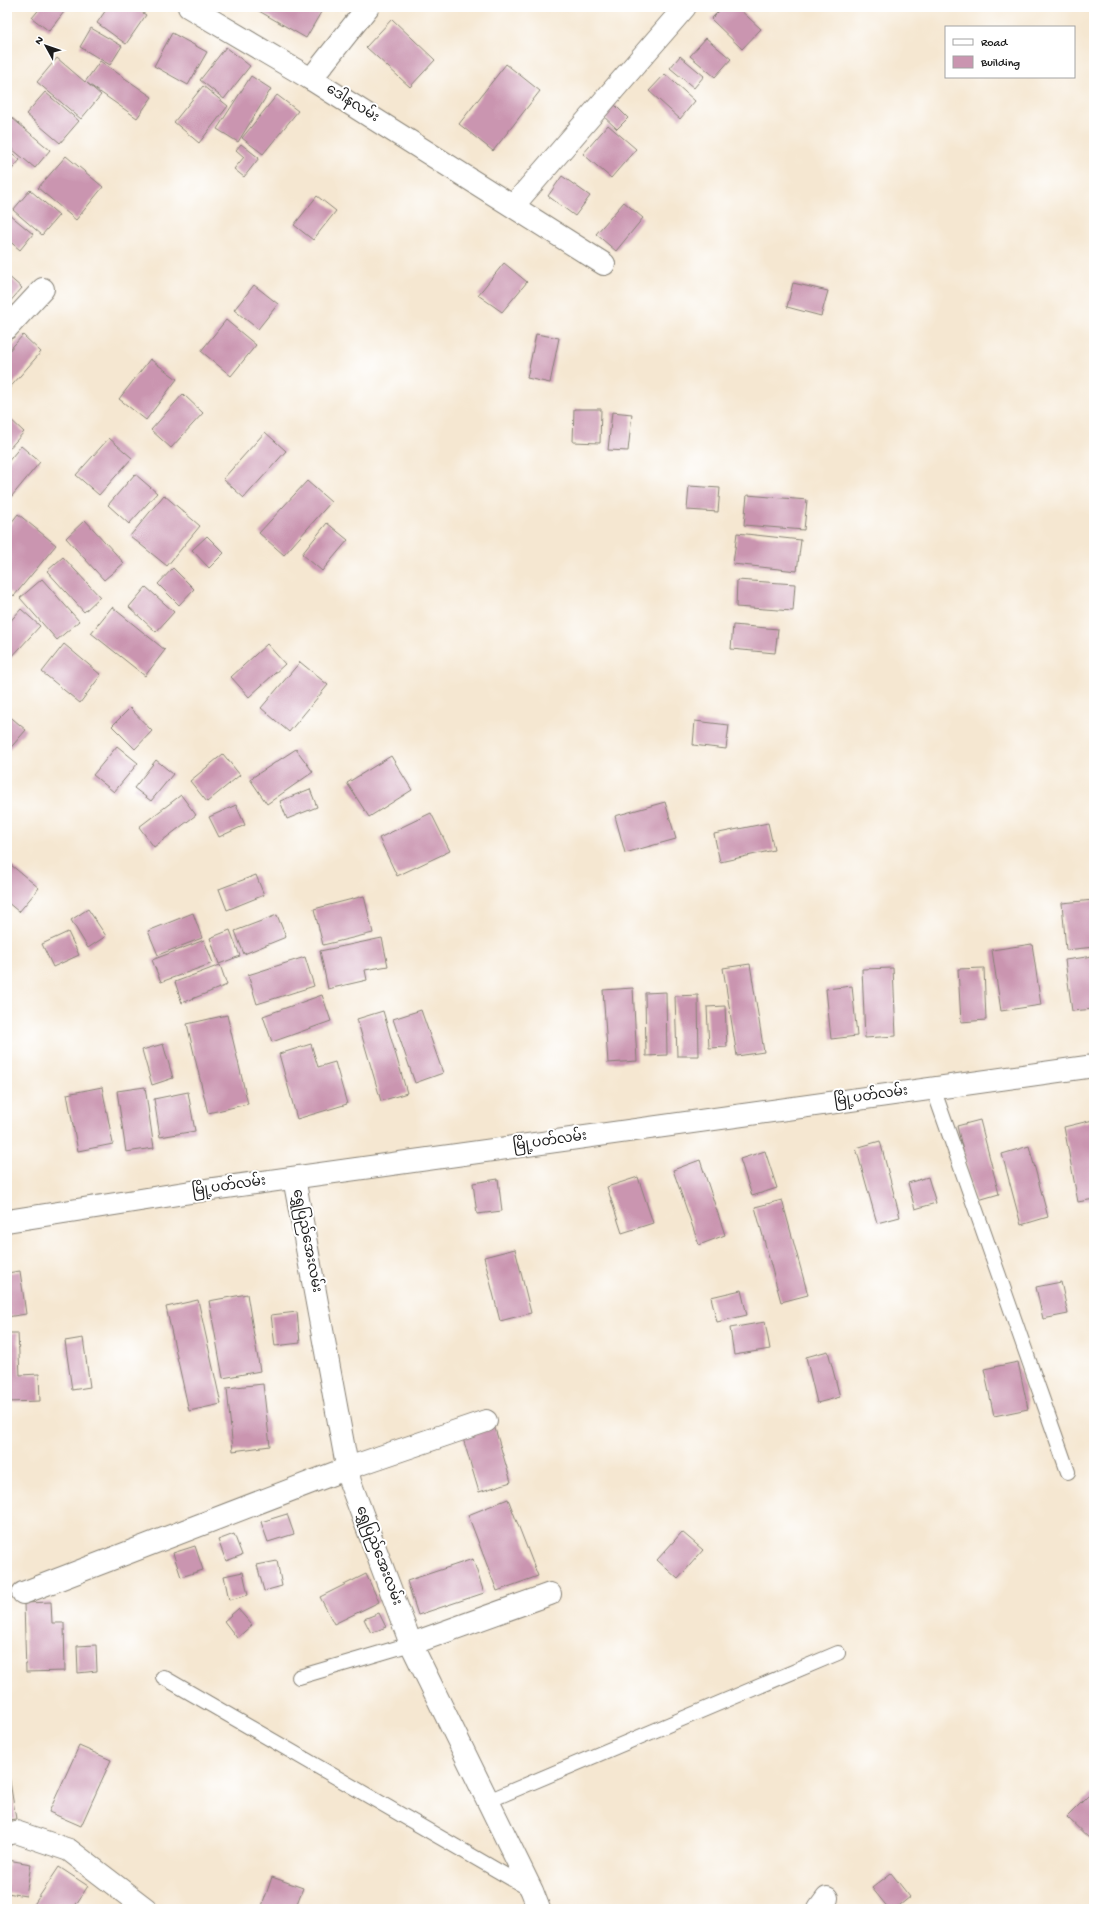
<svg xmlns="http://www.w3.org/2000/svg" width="1101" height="1916" viewBox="0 0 1101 1916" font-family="'Gochi Hand','Noto Sans Myanmar',sans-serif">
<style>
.building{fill:#ca95b0}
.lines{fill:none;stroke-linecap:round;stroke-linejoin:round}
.service-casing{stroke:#888276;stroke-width:16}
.minor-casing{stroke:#888276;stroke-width:24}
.secondary-casing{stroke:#888276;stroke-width:24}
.service{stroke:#fff;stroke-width:14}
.minor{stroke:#fff;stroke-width:22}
.secondary{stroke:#fff;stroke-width:22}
.labels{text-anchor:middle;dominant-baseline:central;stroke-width:4;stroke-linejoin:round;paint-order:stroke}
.street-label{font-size:14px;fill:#1c1c1c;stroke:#fff}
</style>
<rect width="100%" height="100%" fill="#fff"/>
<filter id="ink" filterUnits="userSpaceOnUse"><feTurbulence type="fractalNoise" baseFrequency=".025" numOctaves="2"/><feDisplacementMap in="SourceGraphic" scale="8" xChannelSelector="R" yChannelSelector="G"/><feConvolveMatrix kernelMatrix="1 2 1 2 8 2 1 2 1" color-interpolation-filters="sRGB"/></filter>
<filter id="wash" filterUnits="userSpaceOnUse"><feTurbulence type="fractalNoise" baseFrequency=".012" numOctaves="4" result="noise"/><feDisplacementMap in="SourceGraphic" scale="16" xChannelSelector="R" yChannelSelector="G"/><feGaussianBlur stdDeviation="0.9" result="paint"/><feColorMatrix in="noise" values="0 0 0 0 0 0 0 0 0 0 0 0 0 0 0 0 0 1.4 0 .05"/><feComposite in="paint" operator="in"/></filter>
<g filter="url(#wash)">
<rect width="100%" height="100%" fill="#f5e7d1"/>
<g id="blocks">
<g class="building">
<polygon points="41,7 68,7 49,31 32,18"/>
<polygon points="108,7 134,7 146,15 126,44 97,23"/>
<polygon points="252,7 324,7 306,38"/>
<polygon points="723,7 737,7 761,29 742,49 711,19"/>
<polygon points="392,19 435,60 410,87 366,47"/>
<polygon points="91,28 122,46 110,65 80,47"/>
<polygon points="172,33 207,52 188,85 154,66"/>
<polygon points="706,38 731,59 715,77 690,56"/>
<polygon points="226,47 250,66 224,99 200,80"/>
<polygon points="680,56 704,76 694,88 670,68"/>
<polygon points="57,58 85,82 100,61 152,97 137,118 87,83 101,95 81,119 37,82"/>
<polygon points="506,64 540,91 493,151 459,124"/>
<polygon points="665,74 695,101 680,119 649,91"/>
<polygon points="251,76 271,89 238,142 217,129"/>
<polygon points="203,86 228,106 199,143 174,122"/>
<polygon points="45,92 79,121 60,143 26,114"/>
<polygon points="277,95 298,111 263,154 242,138"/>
<polygon points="611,101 628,118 617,129 600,113"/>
<polygon points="12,118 50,150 35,168 7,145 7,125"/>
<polygon points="608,125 636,149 611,178 583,154"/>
<polygon points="241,144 259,158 244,177 234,169 244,157 236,150"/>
<polygon points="7,149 20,160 7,175"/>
<polygon points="66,156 103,187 76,220 38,188"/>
<polygon points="562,176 590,196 575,216 548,196"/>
<polygon points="30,190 59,215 42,235 13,210"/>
<polygon points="317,196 336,211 313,240 294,225"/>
<polygon points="624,202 643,218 616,251 596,234"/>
<polygon points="9,214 33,234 20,250 7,239 7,217"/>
<polygon points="504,263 527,282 502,312 478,295"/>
<polygon points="7,275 22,288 7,305"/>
<polygon points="793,283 828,291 821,316 787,307"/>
<polygon points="254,285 278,304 258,329 234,310"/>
<polygon points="226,320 256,345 231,376 201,351"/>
<polygon points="536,334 559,338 550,383 527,378"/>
<polygon points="23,335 41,352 7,391 7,353"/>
<polygon points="150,359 177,379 146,420 119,399"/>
<polygon points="183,394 203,413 171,448 151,430"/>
<polygon points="574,409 601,409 600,443 573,442"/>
<polygon points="612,412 632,414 628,451 608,450"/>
<polygon points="7,416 24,432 7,451"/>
<polygon points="265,432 286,451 244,498 223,479"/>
<polygon points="109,438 132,458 99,495 76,475"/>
<polygon points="21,446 40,462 7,502 7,463"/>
<polygon points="135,474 157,493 129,524 108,505"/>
<polygon points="307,481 331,502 284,555 259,533"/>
<polygon points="689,486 720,488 718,512 687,510"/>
<polygon points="164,495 200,526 167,566 130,536"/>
<polygon points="747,495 807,500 804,530 744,525"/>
<polygon points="18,514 56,545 14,596 7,590 7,528"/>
<polygon points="85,520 124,563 104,580 66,538"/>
<polygon points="327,523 348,540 322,571 302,554"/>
<polygon points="737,533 801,540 797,571 733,564"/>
<polygon points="207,536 224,553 209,568 192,550"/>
<polygon points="63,557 100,597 84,612 47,571"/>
<polygon points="173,568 194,589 179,605 158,584"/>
<polygon points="42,579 79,621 57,640 20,598"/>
<polygon points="737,580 795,584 793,611 736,607"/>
<polygon points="146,587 174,612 156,632 129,607"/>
<polygon points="112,607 165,650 145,676 91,633"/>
<polygon points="21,609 40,626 10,659 7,656 7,625"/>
<polygon points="733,625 778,629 775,653 731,649"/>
<polygon points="64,644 101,675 80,703 42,672"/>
<polygon points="267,644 285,664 249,697 231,677"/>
<polygon points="300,662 328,685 289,732 261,708"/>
<polygon points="130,708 152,731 135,749 112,726"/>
<polygon points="7,714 26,730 7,752"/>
<polygon points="695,721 729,725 726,749 693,745"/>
<polygon points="117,746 138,763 114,792 93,775"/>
<polygon points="296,749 313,772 267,804 250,779"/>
<polygon points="223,754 240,775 207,802 190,781"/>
<polygon points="391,756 412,790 369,817 347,783"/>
<polygon points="156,760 173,774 151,801 134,788"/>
<polygon points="310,789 317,807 287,819 280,801"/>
<polygon points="181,795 196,815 154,847 139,827"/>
<polygon points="665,802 676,839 625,853 615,816"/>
<polygon points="236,805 245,825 219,837 209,817"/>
<polygon points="431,813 450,851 397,876 379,838"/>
<polygon points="768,823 774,850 720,862 714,834"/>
<polygon points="11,865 39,888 19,912 7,902 7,870"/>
<polygon points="256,875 264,895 227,910 219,889"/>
<polygon points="364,896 373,933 323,945 314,909"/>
<polygon points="1094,900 1094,947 1066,950 1062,903"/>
<polygon points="88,909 106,936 88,948 71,920"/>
<polygon points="193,913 202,938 158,955 148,931"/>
<polygon points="277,915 286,937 244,954 235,931"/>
<polygon points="230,930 240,956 219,964 210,938"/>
<polygon points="68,932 79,955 53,967 42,944"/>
<polygon points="382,938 388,966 365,970 367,980 328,989 320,951"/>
<polygon points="204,940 213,963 161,982 152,960"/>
<polygon points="1032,944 1041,1005 1001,1011 992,950"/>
<polygon points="1094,956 1094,1009 1072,1011 1065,960"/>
<polygon points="305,957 314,986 257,1004 248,975"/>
<polygon points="750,964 764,1052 737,1056 723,968"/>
<polygon points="220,965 227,985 182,1003 175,982"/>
<polygon points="893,968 896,1036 865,1038 862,969"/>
<polygon points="984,968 986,1020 961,1022 958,969"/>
<polygon points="852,986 857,1036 831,1039 826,989"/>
<polygon points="633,988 637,1061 608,1063 603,990"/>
<polygon points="666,992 667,1055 646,1056 645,993"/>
<polygon points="322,995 331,1021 272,1042 263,1016"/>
<polygon points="698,995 699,1056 677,1056 675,996"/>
<polygon points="725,1006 727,1047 709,1048 707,1007"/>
<polygon points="421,1010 443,1073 415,1083 393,1019"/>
<polygon points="383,1011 407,1093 381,1101 357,1019"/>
<polygon points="227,1015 248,1104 208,1113 187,1024"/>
<polygon points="163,1044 173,1078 152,1085 142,1050"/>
<polygon points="311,1044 318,1067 335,1062 347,1104 297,1119 279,1054"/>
<polygon points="102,1087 113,1144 78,1151 67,1094"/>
<polygon points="145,1087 154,1148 126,1152 117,1091"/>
<polygon points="188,1092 195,1131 160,1137 154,1099"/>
<polygon points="980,1120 999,1194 975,1201 957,1126"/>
<polygon points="1093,1120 1094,1199 1078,1202 1064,1127"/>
<polygon points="880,1141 900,1217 877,1223 856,1148"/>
<polygon points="1029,1146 1048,1217 1021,1225 1002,1154"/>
<polygon points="765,1151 777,1188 752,1196 740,1159"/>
<polygon points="700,1160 725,1235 699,1245 673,1170"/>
<polygon points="638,1177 653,1223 622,1233 607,1187"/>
<polygon points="928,1177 936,1203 915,1209 908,1183"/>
<polygon points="498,1179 502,1211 477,1214 473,1183"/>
<polygon points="782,1200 808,1295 781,1302 755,1207"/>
<polygon points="515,1249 531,1313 500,1321 484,1257"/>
<polygon points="20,1271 26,1314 7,1317 7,1273"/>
<polygon points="1061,1282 1068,1314 1043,1319 1036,1287"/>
<polygon points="741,1290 747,1315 717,1322 711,1297"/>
<polygon points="247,1294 260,1371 223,1378 209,1301"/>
<polygon points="198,1300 221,1404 189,1411 166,1307"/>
<polygon points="297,1312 300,1343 275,1346 271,1315"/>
<polygon points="765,1322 770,1349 734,1355 730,1328"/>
<polygon points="7,1333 18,1333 20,1375 39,1374 40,1401 7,1402"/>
<polygon points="83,1338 90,1387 72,1390 65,1341"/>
<polygon points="828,1351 840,1397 817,1403 806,1357"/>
<polygon points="1018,1362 1028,1409 994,1416 984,1369"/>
<polygon points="263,1384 270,1446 233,1451 227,1388"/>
<polygon points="494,1425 511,1482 479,1492 462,1435"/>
<polygon points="508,1499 538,1576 497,1591 468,1515"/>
<polygon points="287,1514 294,1534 268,1542 261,1522"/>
<polygon points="682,1532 703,1550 678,1579 657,1560"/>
<polygon points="234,1534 242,1555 226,1561 218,1540"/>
<polygon points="195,1546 203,1570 181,1577 173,1553"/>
<polygon points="473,1559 484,1593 418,1615 407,1581"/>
<polygon points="277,1561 282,1586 264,1591 257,1565"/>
<polygon points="243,1572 248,1595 229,1600 224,1576"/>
<polygon points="366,1574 379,1602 334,1624 320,1597"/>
<polygon points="51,1602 52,1623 64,1623 65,1671 26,1672 24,1603"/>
<polygon points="238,1609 252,1625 237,1638 224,1621"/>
<polygon points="379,1613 386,1627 371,1633 364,1619"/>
<polygon points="96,1645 97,1671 78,1673 77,1646"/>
<polygon points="79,1746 111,1760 81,1826 49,1812"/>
<polygon points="7,1763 16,1819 7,1820"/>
<polygon points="1092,1792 1094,1794 1094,1843 1067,1817"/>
<polygon points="8,1860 31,1864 26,1896 7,1893"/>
<polygon points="59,1867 88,1886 73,1909 38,1909 33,1906"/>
<polygon points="891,1873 910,1897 895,1909 889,1909 872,1888"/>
<polygon points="272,1877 303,1888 295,1909 261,1909"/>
</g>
</g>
</g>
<g filter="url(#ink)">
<use href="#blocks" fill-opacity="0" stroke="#888276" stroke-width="1"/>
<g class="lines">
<g class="service-casing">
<g id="service">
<polyline points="933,1088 1068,1472"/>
<polyline points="163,1677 531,1890"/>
<polyline points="299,1677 411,1644"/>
<polyline points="488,1801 838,1653"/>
</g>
</g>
<g class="minor-casing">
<g id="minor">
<polyline points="189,7 311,79 604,264"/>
<polyline points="311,79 368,7"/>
<polyline points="513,206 685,7"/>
<polyline points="7,328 43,289"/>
<polyline points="294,1178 350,1482 411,1644 532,1891 539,1909"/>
<polyline points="23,1593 348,1468 486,1421"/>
<polyline points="411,1644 550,1594"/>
<polyline points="7,1834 16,1832 69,1850 146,1909"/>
<polyline points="819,1909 827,1898"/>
</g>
</g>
<g class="secondary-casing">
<polyline id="secondary" points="7,1221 191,1192 1094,1066"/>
</g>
<use href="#service" class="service"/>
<use href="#minor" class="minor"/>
<use href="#secondary" class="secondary"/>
</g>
</g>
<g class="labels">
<g class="street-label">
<text transform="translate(352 104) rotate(32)">ဒေါနလမ်း</text>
<text transform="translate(871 1097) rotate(-8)">မြို့ပတ်လမ်း</text>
<text transform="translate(550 1142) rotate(-8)">မြို့ပတ်လမ်း</text>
<text transform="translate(229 1187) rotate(-8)">မြို့ပတ်လမ်း</text>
<text transform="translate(306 1241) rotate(79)">ရွှေပြည်အေးလမ်း</text>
<text transform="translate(378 1556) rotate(69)">ရွှေပြည်အေးလမ်း</text>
</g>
</g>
<rect width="1101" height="1916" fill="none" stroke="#fff" stroke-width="24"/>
<rect x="945" y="26" width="130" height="52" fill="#ffffff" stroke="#a4a4a4"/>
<rect x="953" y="39" width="20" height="6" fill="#ffffff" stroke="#a4a4a4"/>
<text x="981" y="46" font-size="12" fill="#1c1c1c">Road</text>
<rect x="953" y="56" width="20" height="12" fill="#ca95b0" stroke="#a4a4a4"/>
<text x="981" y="66" font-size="12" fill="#1c1c1c">Building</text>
<g transform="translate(46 46) rotate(310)" stroke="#ffffff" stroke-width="3" paint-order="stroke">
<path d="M0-3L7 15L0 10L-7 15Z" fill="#1c1c1c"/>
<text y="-6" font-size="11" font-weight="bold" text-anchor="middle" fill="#1c1c1c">N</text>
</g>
</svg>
